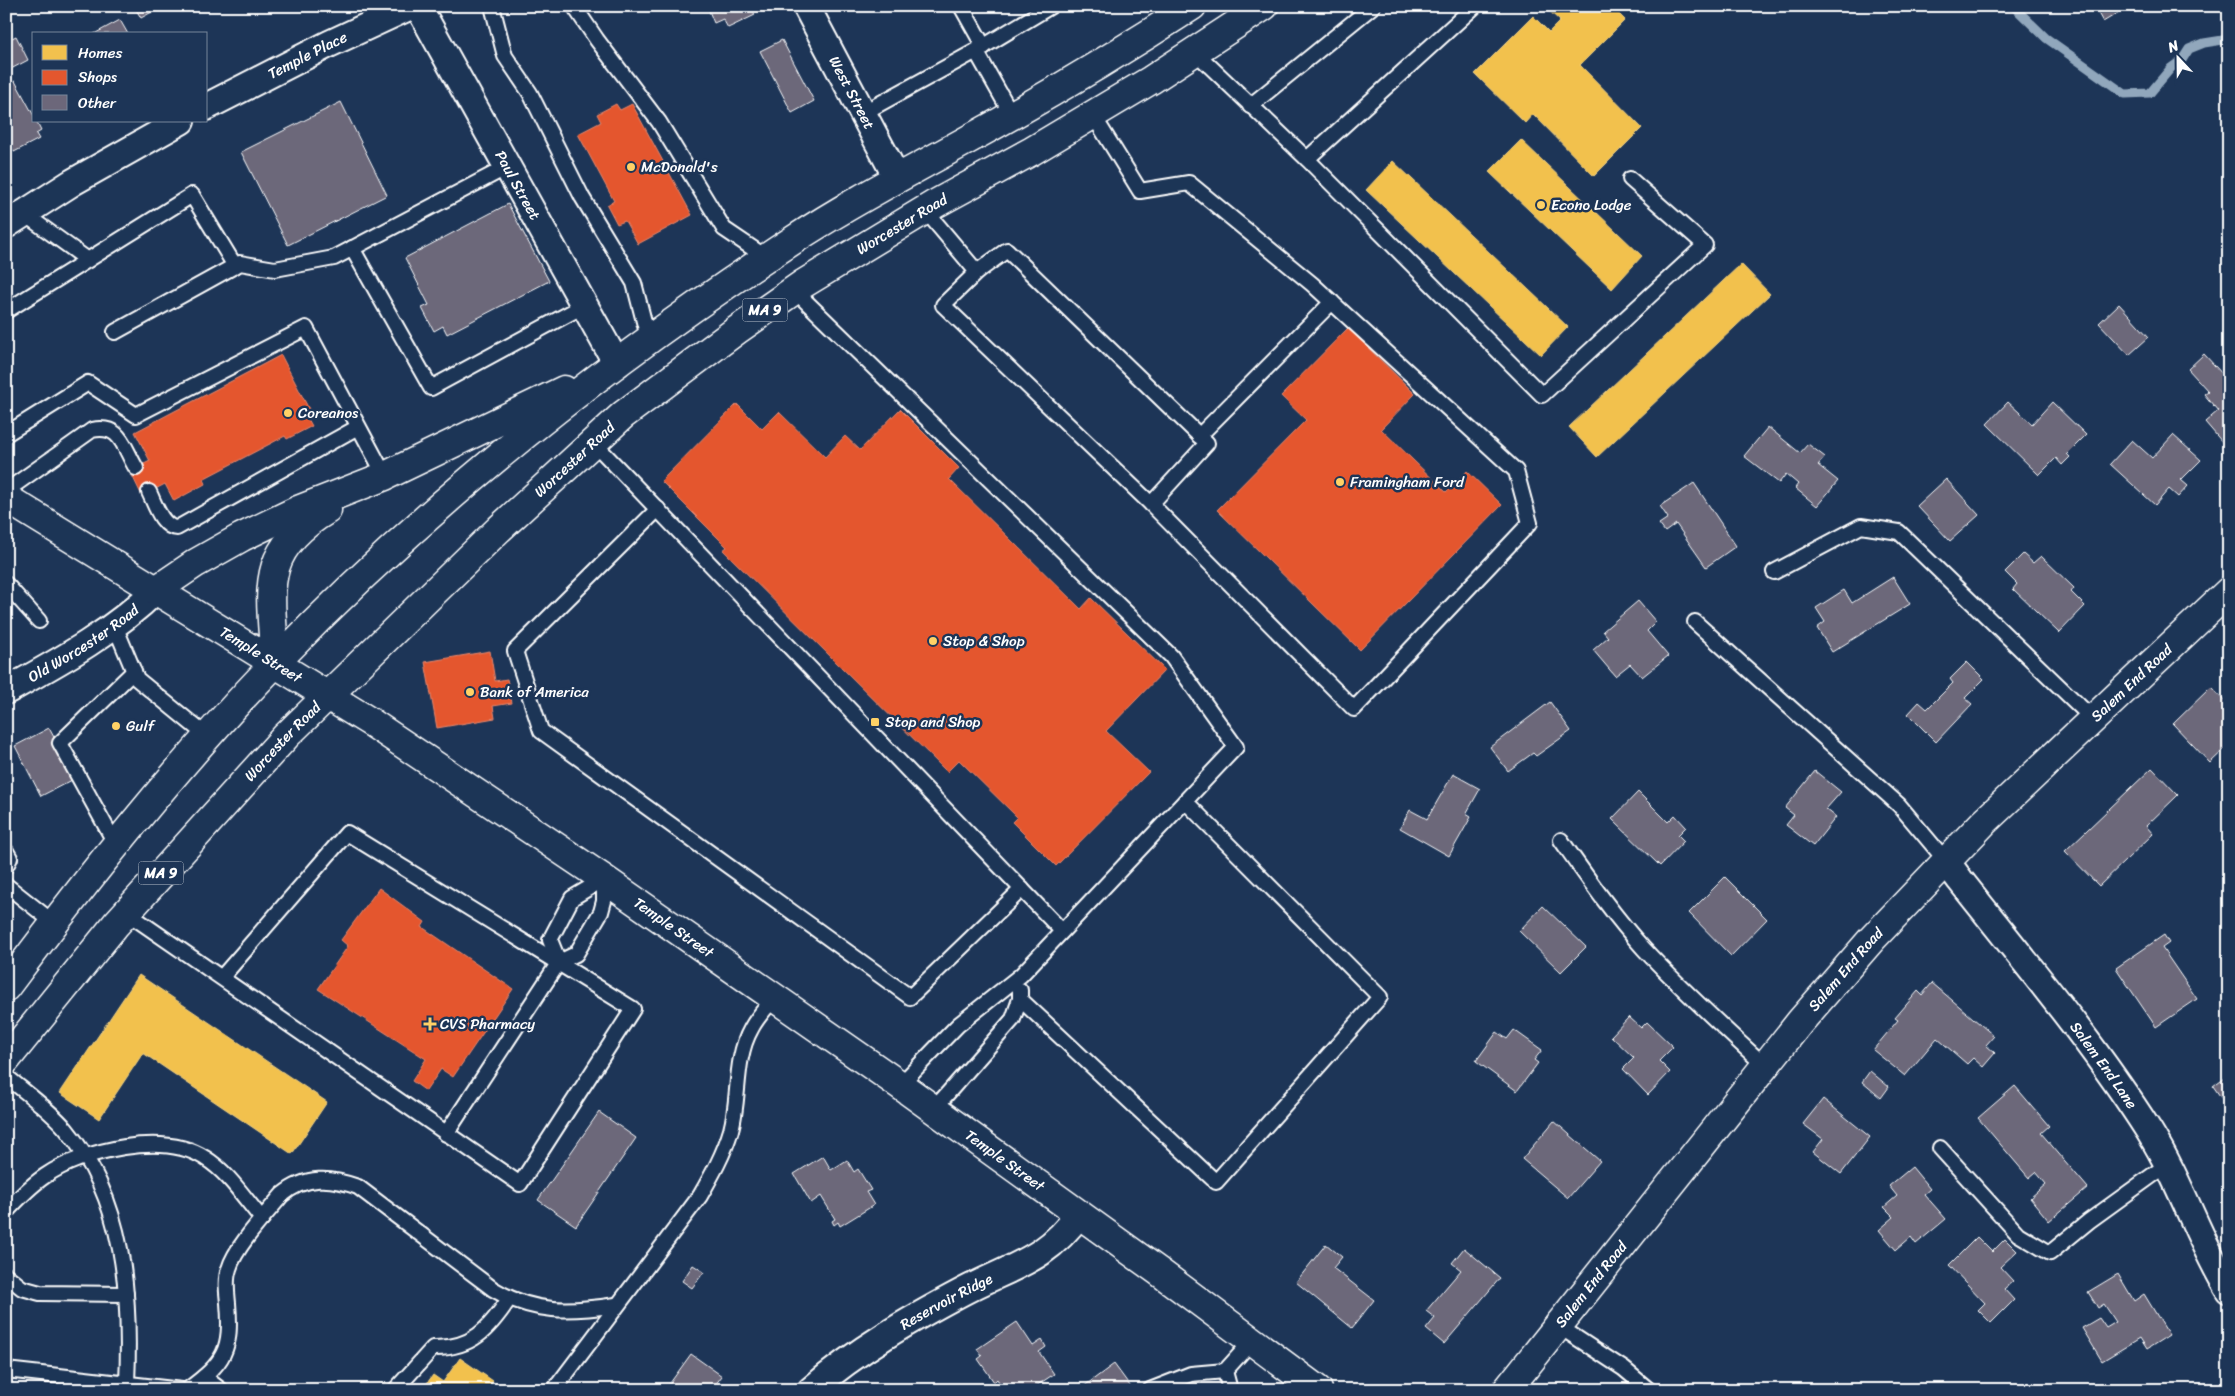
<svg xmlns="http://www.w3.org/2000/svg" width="2235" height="1396" viewBox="0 0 2235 1396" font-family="Sriracha,sans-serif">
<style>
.homes{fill:#f2c14e;stroke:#f6d483}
.shops{fill:#e4572e;stroke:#ec896d}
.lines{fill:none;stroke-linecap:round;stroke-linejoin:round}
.stream{stroke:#91a7bc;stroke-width:9}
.building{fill:#6c677a;stroke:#fff}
.lane-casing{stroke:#fff;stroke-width:18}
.street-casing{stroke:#fff;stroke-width:30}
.secondary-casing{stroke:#fff;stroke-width:31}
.highway-casing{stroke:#fff;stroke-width:31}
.lane{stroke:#1d3557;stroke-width:14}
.street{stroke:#1d3557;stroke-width:26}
.secondary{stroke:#1d3557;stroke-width:28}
.highway{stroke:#1d3557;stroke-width:28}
.poi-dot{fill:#ffd166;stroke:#1d3557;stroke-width:2}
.labels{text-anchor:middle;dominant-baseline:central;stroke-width:5;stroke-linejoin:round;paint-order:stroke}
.shield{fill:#1d3557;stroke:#bbc2cd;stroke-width:1}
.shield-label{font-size:14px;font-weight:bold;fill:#fff}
.street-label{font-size:15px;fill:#fff;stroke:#1d3557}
.poi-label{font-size:15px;fill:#fff;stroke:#1d3557;text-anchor:start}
</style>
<rect width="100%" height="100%" fill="#1d3557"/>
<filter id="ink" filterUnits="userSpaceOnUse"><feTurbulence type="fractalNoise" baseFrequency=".02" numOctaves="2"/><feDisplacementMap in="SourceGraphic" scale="10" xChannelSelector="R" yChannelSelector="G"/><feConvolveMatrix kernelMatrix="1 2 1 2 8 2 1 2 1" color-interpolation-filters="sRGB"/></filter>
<g filter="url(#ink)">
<g class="homes">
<polygon points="1544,6 1611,6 1625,20 1580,65 1642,128 1594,176 1533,114 1525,123 1475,74 1533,16 1549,32 1560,21"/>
<polygon points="1521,140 1642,256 1612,289 1489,172"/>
<polygon points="1393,161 1568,327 1541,355 1366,190"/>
<polygon points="1741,264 1770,294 1597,457 1569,427"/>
<polygon points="139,975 327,1102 292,1154 143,1053 99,1119 60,1093"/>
<polygon points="460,1358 493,1381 487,1390 422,1390 433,1375 443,1382"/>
</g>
<g class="shops">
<polygon points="616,104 620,110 632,104 692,215 638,244 625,221 617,224 607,205 614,201 578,134 601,122 597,114"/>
<polygon points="1348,328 1415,394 1381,429 1446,492 1467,471 1502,505 1360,650 1217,510 1306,420 1281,396"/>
<polygon points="281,355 312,415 307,417 312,426 287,439 285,436 203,479 205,484 174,501 165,484 142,496 130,471 150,461 135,432"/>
<polygon points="737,404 762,429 779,412 825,457 845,436 860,450 900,409 959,468 949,479 1081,609 1091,598 1165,670 1106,731 1149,772 1056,866 1012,822 1017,817 959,760 947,772 723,550 727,547 661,481"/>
<polygon points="490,651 495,681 507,679 512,703 493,706 495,718 437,728 425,662"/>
<polygon points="379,888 425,922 422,927 513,989 453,1077 441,1069 426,1091 412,1081 426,1059 318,989 348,946 341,940"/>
</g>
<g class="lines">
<polyline class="stream" points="2013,6 2046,38 2125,94 2150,93 2171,68 2182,60 2189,49 2204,43 2229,39"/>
</g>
<g class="building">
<polygon points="134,6 158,6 159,8 141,18"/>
<polygon points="707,6 751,6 755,15 728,28 723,19 714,23"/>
<polygon points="2094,6 2114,6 2118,13 2103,22"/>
<polygon points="120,20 128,34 94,34"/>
<polygon points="16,36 28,60 7,71 6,41"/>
<polygon points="782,40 814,101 792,113 760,51"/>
<polygon points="15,81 34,116 34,121 36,121 41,131 36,134 39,139 14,152 10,144 6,146 6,85"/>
<polygon points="341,102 387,195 288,245 241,152"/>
<polygon points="508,204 549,281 447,334 443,326 434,331 422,308 429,305 405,258"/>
<polygon points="2119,304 2149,337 2129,355 2099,323"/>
<polygon points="2204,354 2225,377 2227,375 2229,377 2229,450 2205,422 2218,411 2204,394 2208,391 2188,369"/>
<polygon points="2008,402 2032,424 2052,402 2086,435 2067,454 2070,457 2062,465 2056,458 2039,475 1987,424"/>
<polygon points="1768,427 1800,453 1808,444 1825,457 1818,465 1838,481 1817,506 1795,488 1798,484 1786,474 1779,483 1744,456"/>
<polygon points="2173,435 2201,460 2181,480 2188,486 2178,497 2169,489 2155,505 2110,464 2132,440 2152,458"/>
<polygon points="1946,479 1979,515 1950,541 1917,506"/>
<polygon points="1694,483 1736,546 1706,567 1676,524 1665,532 1659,524 1668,518 1660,506"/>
<polygon points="2023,554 2033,563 2041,556 2074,588 2071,592 2085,606 2059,633 2013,589 2017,584 2005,572"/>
<polygon points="1893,577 1910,604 1832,652 1817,628 1825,622 1816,608 1844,590 1852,603"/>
<polygon points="1638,601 1656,622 1647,631 1668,656 1642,677 1630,664 1615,676 1593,650 1608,637 1603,631"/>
<polygon points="1967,662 1984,679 1965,698 1972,704 1936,742 1908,714 1919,702 1927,709 1953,683 1950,679"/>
<polygon points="2211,687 2229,706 2229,745 2210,763 2173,724"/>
<polygon points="1550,702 1571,731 1536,756 1533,753 1508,771 1490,747"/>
<polygon points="49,728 76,778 41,796 15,746"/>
<polygon points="2152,768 2178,795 2146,826 2153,834 2099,886 2065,851"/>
<polygon points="1815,771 1841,792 1826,809 1836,817 1813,846 1786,825 1794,815 1785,808"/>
<polygon points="1453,774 1480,789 1466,814 1471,817 1449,856 1400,828 1410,810 1427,819"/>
<polygon points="1638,792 1668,822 1675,815 1686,827 1678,835 1684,841 1660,866 1612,819"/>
<polygon points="1725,877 1767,919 1731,956 1689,913"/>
<polygon points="1543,906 1586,947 1561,972 1519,931"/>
<polygon points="2164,935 2169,943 2162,948 2197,999 2156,1027 2116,968"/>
<polygon points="1932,983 1994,1036 1986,1045 1995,1053 1983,1067 1973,1058 1967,1064 1937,1038 1905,1076 1873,1050 1898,1020 1895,1018 1918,991 1922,995"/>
<polygon points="1629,1017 1641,1028 1647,1022 1673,1047 1659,1061 1670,1072 1648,1095 1623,1069 1634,1058 1611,1036"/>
<polygon points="1514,1030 1542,1050 1534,1060 1538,1063 1517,1091 1476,1061 1497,1032 1507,1039"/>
<polygon points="1870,1071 1889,1087 1881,1098 1862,1082"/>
<polygon points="2229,1074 2229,1109 2213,1086"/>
<polygon points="2015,1086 2049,1126 2041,1133 2088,1188 2049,1221 2030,1198 2046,1184 2036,1172 2029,1178 1978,1118"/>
<polygon points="1823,1099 1870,1137 1841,1174 1813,1152 1823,1139 1803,1124"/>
<polygon points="599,1112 636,1138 576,1226 538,1200"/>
<polygon points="1554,1121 1600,1161 1568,1198 1522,1159"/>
<polygon points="823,1156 831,1170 847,1160 854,1172 858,1169 871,1190 866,1192 874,1205 840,1226 838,1222 834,1225 832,1221 835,1219 821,1196 811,1203 794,1174"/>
<polygon points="1912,1167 1930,1189 1924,1194 1946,1219 1916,1244 1911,1237 1896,1250 1879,1230 1894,1217 1884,1207 1897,1196 1889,1186"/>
<polygon points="1977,1237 1992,1252 2005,1239 2017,1251 2000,1267 2013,1281 2004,1289 2014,1300 1991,1323 1978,1310 1985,1303 1949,1265"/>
<polygon points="1326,1244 1342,1257 1333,1268 1374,1300 1352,1328 1296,1282"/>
<polygon points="1464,1248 1500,1278 1444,1344 1426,1329 1435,1318 1426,1311 1461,1270 1452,1263"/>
<polygon points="693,1265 704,1272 692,1288 682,1281"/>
<polygon points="2118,1274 2134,1301 2144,1294 2169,1335 2147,1349 2140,1338 2102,1361 2082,1328 2099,1318 2106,1328 2116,1322 2104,1304 2098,1308 2088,1292"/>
<polygon points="1017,1322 1033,1346 1042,1340 1046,1347 1039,1352 1054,1374 1030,1390 1004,1390 997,1379 994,1382 978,1359 982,1356 977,1349"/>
<polygon points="691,1354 722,1376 711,1390 665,1390"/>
<polygon points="1114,1364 1133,1390 1084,1390 1083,1387"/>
</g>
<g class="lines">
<g class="lane-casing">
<g id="lane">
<polyline points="492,6 505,56 530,93 582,197 634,283 649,341"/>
<polyline points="574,6 597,40 659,122 724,229 767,258"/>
<polyline points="961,6 984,47"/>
<polyline points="976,51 1051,6"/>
<polyline points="1195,52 1307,159 1475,6"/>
<polyline points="1250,106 1373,6"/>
<polyline points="861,114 976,51 1012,115"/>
<polyline points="1307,159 1542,395 1705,245 1630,179"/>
<polyline points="925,210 977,272 943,305 1151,504 1354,709 1530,523 1516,471 1312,284 1189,183 1140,191 1093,115"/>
<polyline points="23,213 88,260"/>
<polyline points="352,248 431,388 583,306"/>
<polyline points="977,272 1007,250 1207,443 1151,504"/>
<polyline points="794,290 1171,656 1236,747 1021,975 958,1025 900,1085"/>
<polyline points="6,311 192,195 235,266"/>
<polyline points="115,332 240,263 275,269 334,258 507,167"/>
<polyline points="6,434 88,383 136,415 306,328 385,476"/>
<polyline points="1199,436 1332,302"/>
<polyline points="593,442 1062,931"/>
<path d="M6,491L92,430C121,424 123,446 136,468"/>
<path d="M149,492C155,504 162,528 177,528L358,427"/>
<polyline points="658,509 515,651 541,731 910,997 1022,889"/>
<polyline points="1774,572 1861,526 1899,532 2093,719"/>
<polyline points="6,584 39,621"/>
<polyline points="1695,622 1899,805 1946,861"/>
<polyline points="115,626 137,679 208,737"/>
<path d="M1561,840C1587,877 1613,915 1644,949C1682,990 1724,1028 1765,1066"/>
<polyline points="116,845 60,743 134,671"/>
<polyline points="6,851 10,858 6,866"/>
<polyline points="6,885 54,923"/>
<polyline points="126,912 520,1184 633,1009 347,833 222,977"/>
<polyline points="1020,999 1216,1182 1380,997 1185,801"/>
<path d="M6,1076C26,1093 49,1109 66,1129C125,1200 131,1295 127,1383"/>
<polyline points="933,1110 1013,1019 1020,999 1020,990"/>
<polyline points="446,1134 559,962 576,954 601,912 604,901 604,879 572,898 550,940 559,962"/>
<polyline points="1940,1148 2018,1234 2050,1253 2089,1221 2168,1164"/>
<path d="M6,1212C18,1199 30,1186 45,1176C83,1150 164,1131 205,1158C228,1172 245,1199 262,1219"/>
<polyline points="6,1275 22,1288 40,1293 126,1294"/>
<polyline points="1557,1325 1624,1369 1649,1390"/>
<polyline points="6,1370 182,1390"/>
<polyline points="204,1377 221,1390"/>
<path d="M187,1390C225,1362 232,1350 228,1303C227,1292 225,1280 229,1269C235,1247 267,1213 282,1195C306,1175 331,1177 358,1187L493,1289C534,1314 570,1312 616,1305"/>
<path d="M395,1390L433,1348C472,1349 489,1329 509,1299"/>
<path d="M554,1390L700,1196C712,1175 724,1154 731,1130C740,1098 734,1059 751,1029C757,1017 766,1008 774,998"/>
<polyline points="1150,1390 1191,1374 1225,1371"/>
<polyline points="1230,1390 1225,1371 1252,1341"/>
</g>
</g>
<g class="street-casing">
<g id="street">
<path id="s1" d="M418,6L617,364"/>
<path id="s2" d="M806,6L897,178"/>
<path id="s3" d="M206,107L329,44L411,6"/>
<polyline points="6,225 73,182 181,121"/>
<path id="s4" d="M6,691C60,661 112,633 156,590"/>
<path id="s5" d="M1946,861L1960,880C2025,962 2093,1043 2149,1131C2181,1182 2198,1239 2229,1290"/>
<path id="s6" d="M811,1390C857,1350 911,1319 964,1291C1011,1266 1046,1261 1079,1214"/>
</g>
</g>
<g class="secondary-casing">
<g id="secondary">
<path id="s7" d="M6,498L372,723L604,879L900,1085L1158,1271L1318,1390"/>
<path id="s8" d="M1507,1390L1800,1022L1872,939L1984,822L2229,591"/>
</g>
</g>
<g class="highway-casing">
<g id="highway">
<polyline points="156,590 196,563 242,537 298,510 385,476 564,390"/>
<path d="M275,663C271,592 257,552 327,510"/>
<path d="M6,987C90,875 178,764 275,663C430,502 608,361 795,239C851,202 912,171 971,138C1046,97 1120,53 1192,6"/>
<path id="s9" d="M6,1060L116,924L286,736L499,529L623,415L737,330L803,284L935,204L1032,151L1151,80L1264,6"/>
</g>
</g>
<use href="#lane" class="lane"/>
<use href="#street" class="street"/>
<use href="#secondary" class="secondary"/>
<use href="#highway" class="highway"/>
</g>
</g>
<g class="poi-dot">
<circle cx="631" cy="167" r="5"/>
<circle cx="1541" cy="205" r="5"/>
<circle cx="288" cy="413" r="5"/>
<circle cx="1340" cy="482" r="5"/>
<circle cx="933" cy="641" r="5"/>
<circle cx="470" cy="692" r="5"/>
<rect x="870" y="717" width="10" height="10" rx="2.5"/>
<circle cx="116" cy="726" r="5"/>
<path d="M427.5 1016.5h5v5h5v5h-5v5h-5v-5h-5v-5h5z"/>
</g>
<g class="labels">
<g class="shield">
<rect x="742.5" y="298.5" width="45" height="23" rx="4"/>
<rect x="138.5" y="861.5" width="45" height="23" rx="4"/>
</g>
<g class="shield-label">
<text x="765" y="310">MA 9</text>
<text x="161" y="873">MA 9</text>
</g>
<g class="street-label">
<text stroke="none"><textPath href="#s3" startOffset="114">Temple Place</textPath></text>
<text stroke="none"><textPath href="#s2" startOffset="98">West Street</textPath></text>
<text stroke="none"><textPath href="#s1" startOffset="205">Paul Street</textPath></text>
<text stroke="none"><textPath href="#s9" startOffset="1232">Worcester Road</textPath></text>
<text stroke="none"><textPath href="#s9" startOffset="828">Worcester Road</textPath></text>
<text stroke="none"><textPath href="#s4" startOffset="91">Old Worcester Road</textPath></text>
<text stroke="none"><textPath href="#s7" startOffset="299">Temple Street</textPath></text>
<text stroke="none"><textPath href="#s8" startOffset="945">Salem End Road</textPath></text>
<text stroke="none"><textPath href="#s9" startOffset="422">Worcester Road</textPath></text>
<text stroke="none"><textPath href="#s7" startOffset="794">Temple Street</textPath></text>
<text stroke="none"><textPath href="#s8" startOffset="540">Salem End Road</textPath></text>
<text stroke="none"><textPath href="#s5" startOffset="258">Salem End Lane</textPath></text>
<text stroke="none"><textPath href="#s7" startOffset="1199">Temple Street</textPath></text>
<text stroke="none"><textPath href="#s8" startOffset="135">Salem End Road</textPath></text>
<text stroke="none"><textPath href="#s6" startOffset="162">Reservoir Ridge</textPath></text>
</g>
<g class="poi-label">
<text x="641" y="167">McDonald's</text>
<text x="1551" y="205">Econo Lodge</text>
<text x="298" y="413">Coreanos</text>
<text x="1350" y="482">Framingham Ford</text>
<text x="943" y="641">Stop &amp; Shop</text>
<text x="480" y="692">Bank of America</text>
<text x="885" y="722">Stop and Shop</text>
<text x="126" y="726">Gulf</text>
<text x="440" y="1024">CVS Pharmacy</text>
</g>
</g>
<rect width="2235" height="1396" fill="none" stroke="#1d3557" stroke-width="25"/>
<rect x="12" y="12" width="2210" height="1371" fill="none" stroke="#fff" stroke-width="2" filter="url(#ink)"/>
<rect x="32" y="32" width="175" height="90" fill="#1d3557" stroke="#77869a"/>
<rect x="42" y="45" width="25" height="15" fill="#f2c14e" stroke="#77869a"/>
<text x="78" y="58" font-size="15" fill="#ffffff">Homes</text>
<rect x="42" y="70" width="25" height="15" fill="#e4572e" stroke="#77869a"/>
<text x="78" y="82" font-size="15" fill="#ffffff">Shops</text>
<rect x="42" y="95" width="25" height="15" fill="#6c677a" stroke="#77869a"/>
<text x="78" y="108" font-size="15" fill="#ffffff">Other</text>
<g transform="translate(2178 58) rotate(338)" stroke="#1d3557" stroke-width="4" paint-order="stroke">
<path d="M0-4L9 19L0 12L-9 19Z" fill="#ffffff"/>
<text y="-8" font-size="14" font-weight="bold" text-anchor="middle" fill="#ffffff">N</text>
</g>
</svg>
